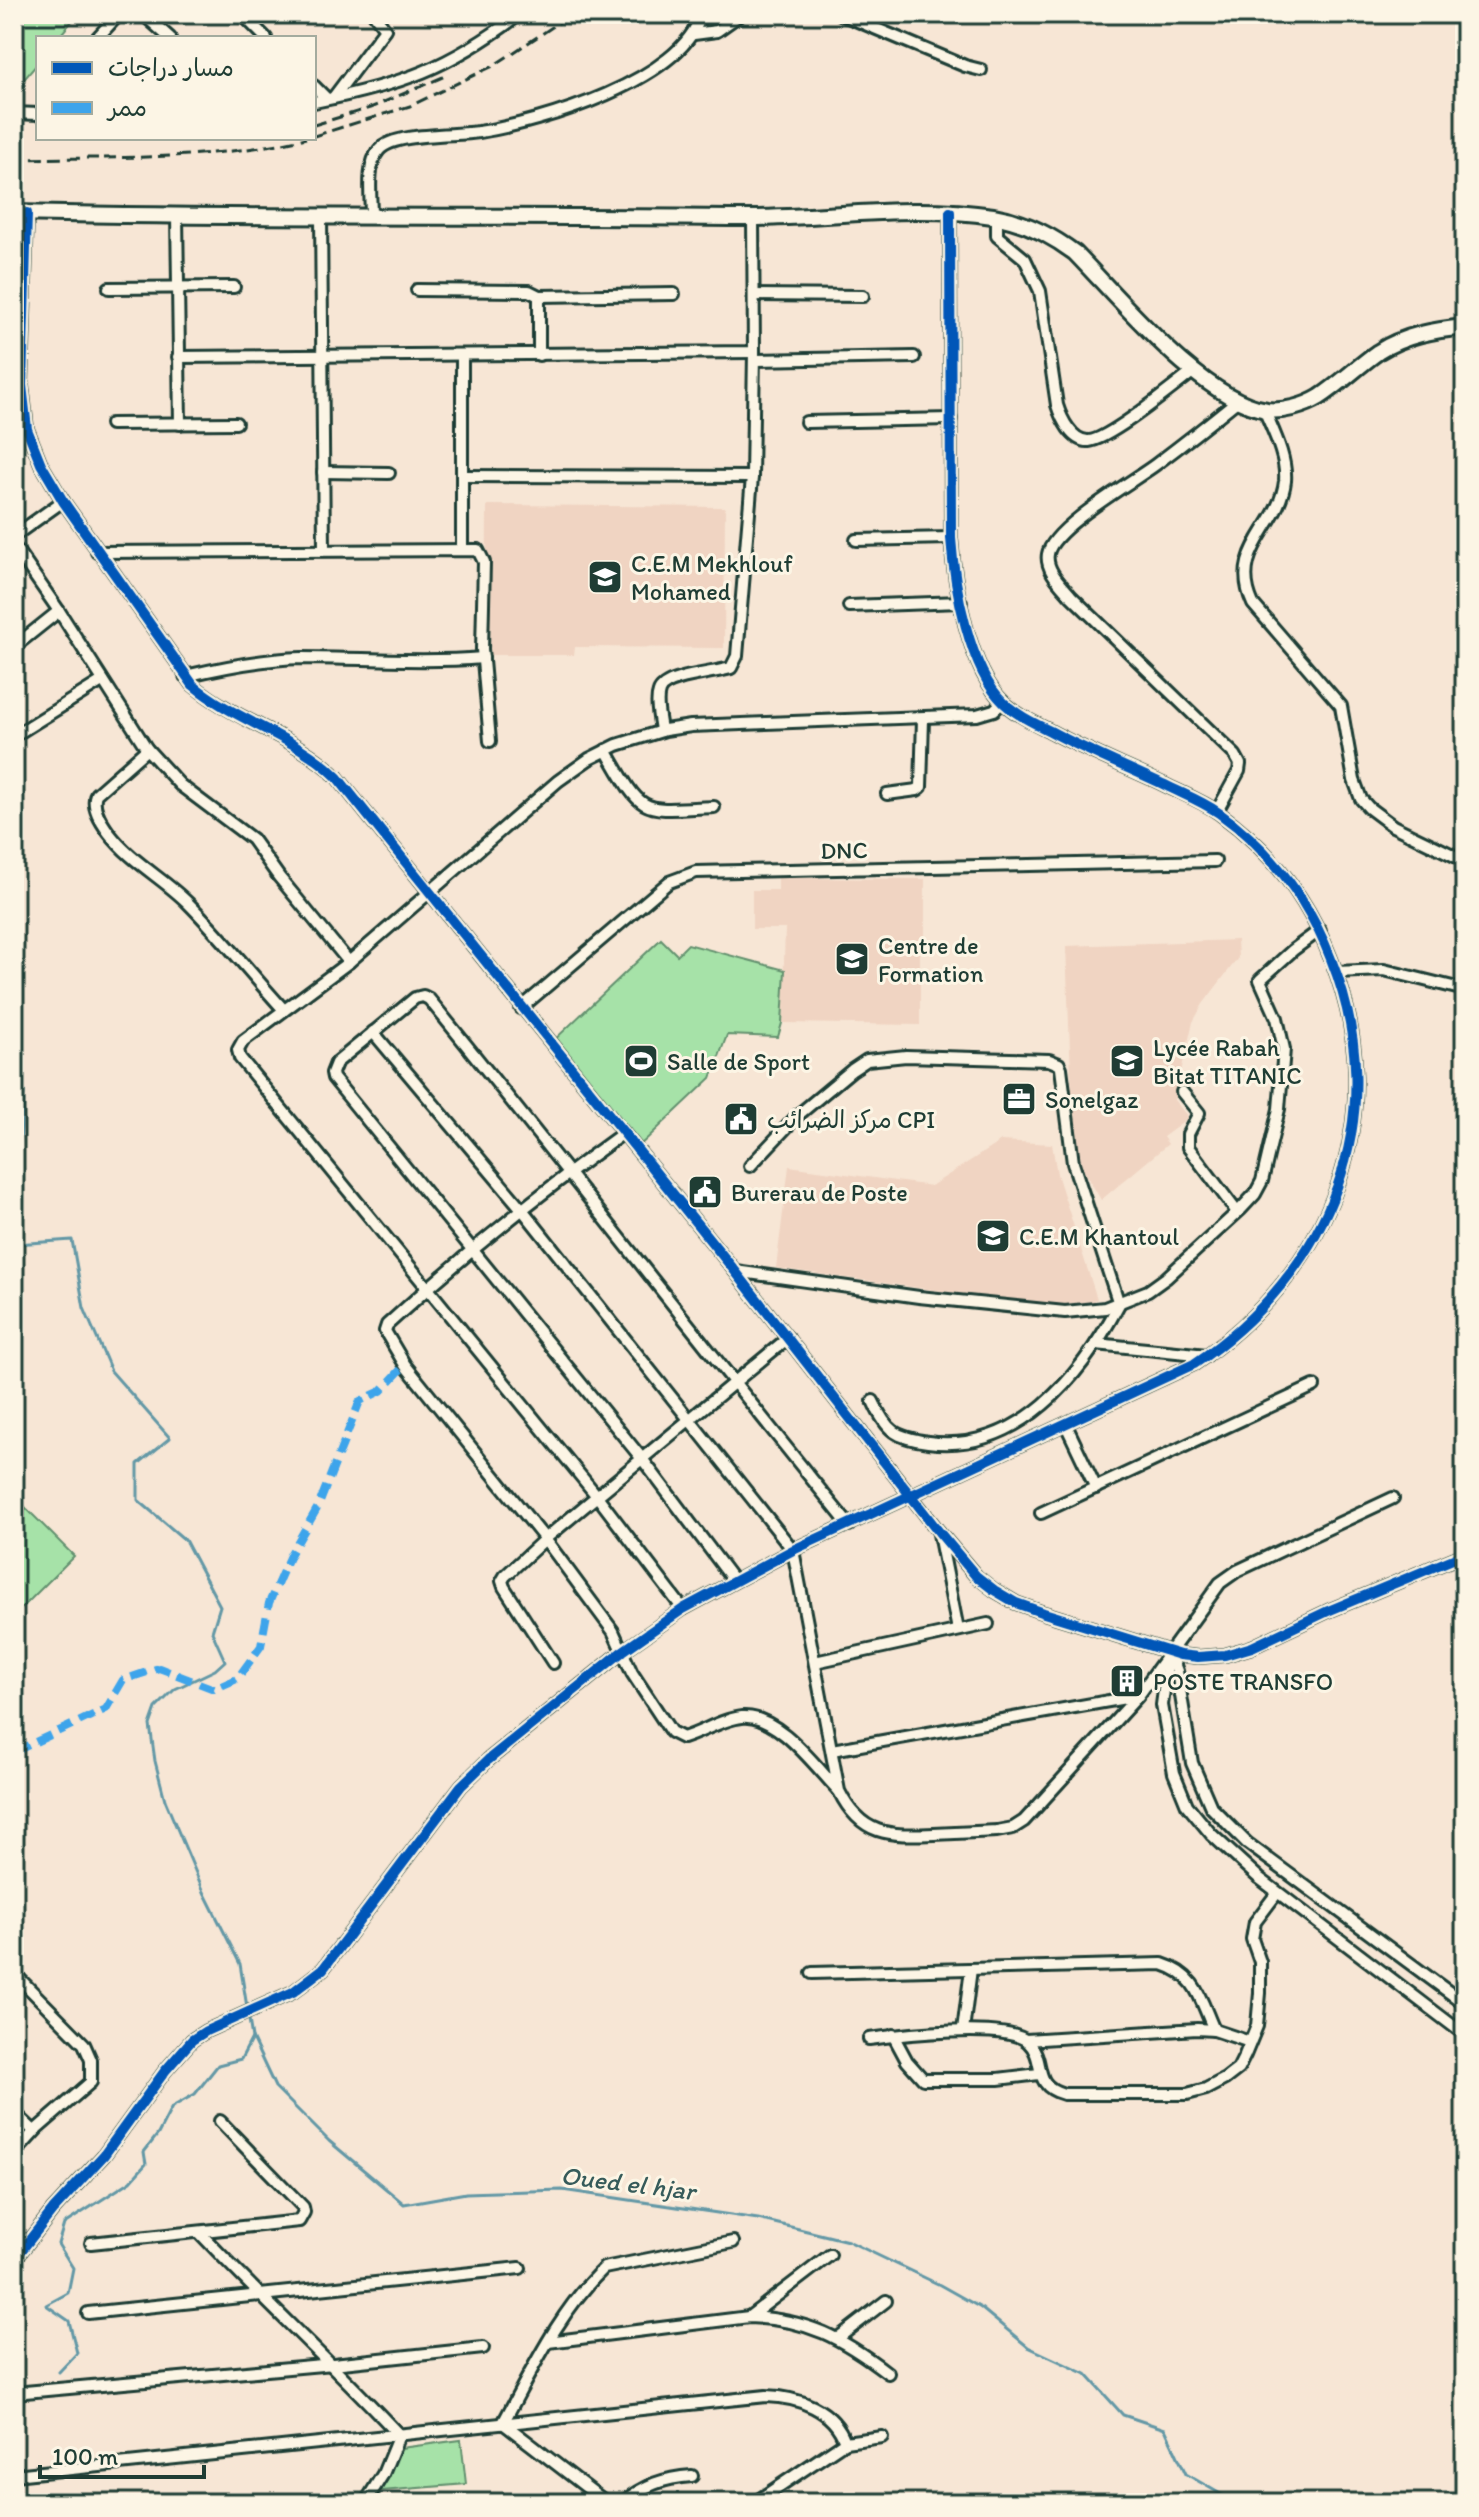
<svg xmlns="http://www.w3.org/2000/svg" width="1479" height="2517" viewBox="0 0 1479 2517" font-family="Itim,'Playpen Sans Arabic',sans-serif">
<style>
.built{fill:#f0d4c2}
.green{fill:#a6e2a8;stroke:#62906e;stroke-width:2}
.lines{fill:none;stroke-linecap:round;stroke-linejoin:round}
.stream{stroke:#6398a6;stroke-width:3}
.minor-casing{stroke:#1f3d34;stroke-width:16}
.secondary-casing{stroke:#1f3d34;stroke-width:20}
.minor{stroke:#fcf5e5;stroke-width:10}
.secondary{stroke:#fcf5e5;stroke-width:14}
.rail{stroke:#1f3d34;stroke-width:3;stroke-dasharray:12 6;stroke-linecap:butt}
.quiet{stroke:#3da4eb;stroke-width:8;stroke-dasharray:16 8;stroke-linecap:butt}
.cycleway-casing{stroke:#fcf5e5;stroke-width:15}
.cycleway{stroke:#0057b8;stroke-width:10}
.labels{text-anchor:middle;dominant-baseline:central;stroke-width:6;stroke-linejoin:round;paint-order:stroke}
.poi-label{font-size:24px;fill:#1f3d34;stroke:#fcf5e5;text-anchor:start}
.street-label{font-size:24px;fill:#1f3d34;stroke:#fcf5e5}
.water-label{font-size:26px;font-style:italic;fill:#365b5a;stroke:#fcf5e5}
</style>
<rect width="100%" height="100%" fill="#f7e6d5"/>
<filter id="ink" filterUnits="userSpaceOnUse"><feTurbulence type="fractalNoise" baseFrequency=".0125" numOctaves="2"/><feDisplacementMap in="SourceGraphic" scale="16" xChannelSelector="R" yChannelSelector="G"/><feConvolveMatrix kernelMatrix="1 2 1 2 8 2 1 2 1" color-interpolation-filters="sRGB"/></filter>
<g filter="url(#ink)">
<g class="built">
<polygon points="487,505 725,507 724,648 575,647 574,655 486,655"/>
<polygon points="778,878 925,879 925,947 920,948 920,1025 782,1023 785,929 752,929 752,890 778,890"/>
<polygon points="1237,940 1238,958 1203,1004 1193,1022 1174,1100 1189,1118 1163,1137 1168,1144 1101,1200 1074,1153 1066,946"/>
<polygon points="1001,1141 1052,1144 1057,1174 1097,1299 1091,1302 1061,1305 948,1292 776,1268 789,1166 931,1186"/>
</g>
<g class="green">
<polygon points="14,14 78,14 58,38 38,38 38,63 15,90"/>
<polygon points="661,939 677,955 688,944 785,970 782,1023 778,1037 727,1035 711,1078 636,1149 551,1043"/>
<polygon points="14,1496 74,1556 14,1616"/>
<polygon points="461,2440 466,2484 381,2491 401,2448"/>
</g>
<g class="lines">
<g class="stream">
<polyline points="14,1072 24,1091 20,1148 14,1149"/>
<polyline points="14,1242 16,1244 72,1240 84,1308 111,1371 170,1438 138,1464 138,1500 185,1540 220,1606 212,1632 225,1661 215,1670 175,1689 156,1708 150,1725 155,1761 165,1800 204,1892 240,1964 252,2038 275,2087 329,2141 404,2204 466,2193 562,2190 758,2219 848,2241 940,2285 981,2308 1028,2347 1086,2374 1123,2415 1165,2429 1186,2474 1236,2503"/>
<polyline points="59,2372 77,2353 69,2321 46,2305 68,2293 73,2268 58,2244 64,2224 131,2181 146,2164 144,2152 158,2134 172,2107 195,2094 218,2065 241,2059 252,2038"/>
</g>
<g class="minor-casing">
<g id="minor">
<polyline points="143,14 170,38"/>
<polyline points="242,14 266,38"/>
<polyline points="841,14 965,66 981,70"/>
<polyline points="694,34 717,31 741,14"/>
<polyline points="97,38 119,14"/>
<polyline points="314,86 327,99"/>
<polyline points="333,98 385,29 374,14"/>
<path d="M314,102C401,85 449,68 520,14"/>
<polyline points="14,113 38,114"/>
<path d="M27,213L22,385L27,429L41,464L63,501L193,685C237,722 296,736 337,777L735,1271L939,1532L976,1576L994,1590L1016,1603L1044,1613L1180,1655L1198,1657L1225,1655L1252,1647L1328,1611L1465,1554"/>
<polyline points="177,215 180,424"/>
<path d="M371,215C371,197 366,165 379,150C395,132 455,136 479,132C540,123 684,80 701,14"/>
<polyline points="321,216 324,550"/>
<path d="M997,217V236L1025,259L1040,291L1057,405C1061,418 1072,442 1089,441C1110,439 1174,386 1194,371"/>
<polyline points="109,288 234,287"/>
<polyline points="417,290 529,291 539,296 674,294"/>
<polyline points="754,295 863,296"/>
<polyline points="539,355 539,296"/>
<polyline points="178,357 754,352 753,218"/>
<polyline points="754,360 914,357"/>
<path d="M1264,409C1273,431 1287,457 1285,481C1280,527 1228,550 1253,604L1341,706L1354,780L1361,799L1369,808L1393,826L1465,861"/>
<polyline points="806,422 951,419"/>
<polyline points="111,424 236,423"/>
<polyline points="323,472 389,473"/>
<polyline points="463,476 752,477"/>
<polyline points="14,536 63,501"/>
<polyline points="856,540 951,538"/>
<polyline points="14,546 59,611 147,749 180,785 252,839 279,877 349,962"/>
<polyline points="462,548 462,355"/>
<polyline points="97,552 478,550 484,562 482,649 490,741"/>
<polyline points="849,606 961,602"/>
<polyline points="14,647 59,611"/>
<path d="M185,676C223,667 262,659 302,658C363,658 422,663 483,658"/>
<path d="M661,731C660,720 655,703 659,692C664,676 715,673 731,668L737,656L752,477L754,352"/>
<polyline points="14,736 102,681"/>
<path d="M147,749L96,794C91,807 101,822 109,833C131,862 163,878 188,903C222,937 252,975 284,1010"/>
<path d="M606,750C644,816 638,811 714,807"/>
<polyline points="887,794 917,790 921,787 923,719"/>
<path d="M1217,811L1239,771L1240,764L1235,755L1071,596C1062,585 1045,570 1048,554C1052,528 1132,482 1155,465C1183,444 1211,422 1238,400"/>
<polyline points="1336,972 1384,970 1465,990"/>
<polyline points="521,1008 669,882 696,872 1215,861"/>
<path d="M373,1032L521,1208L793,1550L839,1791C861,1836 889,1836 934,1834C955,1833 976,1832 997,1831L1013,1828L1024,1821L1138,1696L1220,1583L1237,1571L1393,1498"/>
<polyline points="1182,1092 1199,1113 1188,1134 1188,1147 1237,1212"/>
<path d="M622,1134C540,1193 462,1256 387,1325L385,1331L405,1365L545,1539L613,1631L632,1673L671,1732L683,1738C703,1732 722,1719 742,1717C778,1714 815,1766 838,1790"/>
<path d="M750,1166L798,1115L852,1070L867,1060L906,1056L1049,1060L1059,1064L1061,1068L1073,1163L1119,1304C1082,1376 1018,1454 928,1442C895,1437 887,1432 873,1401"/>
<polyline points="735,1271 919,1297 1065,1312 1105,1308 1148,1291 1166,1278 1241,1209 1255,1194 1262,1181 1279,1109 1284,1049 1277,1018 1260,980 1293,950 1320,930"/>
<polyline points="1096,1344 1207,1355"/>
<polyline points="1066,1425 1096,1488"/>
<polyline points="1041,1513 1314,1386"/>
<polyline points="939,1534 958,1630"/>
<path d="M734,1581L643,1460L333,1078L332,1073L336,1063L415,998L423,996L429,999C571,1173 707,1351 849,1525"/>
<polyline points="683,1609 597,1496 240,1058 238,1050 243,1041 349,962 558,781 589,759 617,745 665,730 691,726 977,715 994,710 1003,702"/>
<polyline points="1169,1653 1162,1705 1174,1773 1187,1805 1211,1834 1259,1878 1465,2035"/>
<polyline points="1170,1653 1177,1671 1192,1763 1211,1807 1247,1843 1465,2004"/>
<polyline points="815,1662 988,1624"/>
<polyline points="553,1663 504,1587 502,1581 505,1576 545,1539 788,1338"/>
<polyline points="832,1750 1137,1696"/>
<polyline points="14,1973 84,2044 91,2060 91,2082 37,2129 14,2154"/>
<path d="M812,1973L1162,1964C1197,1975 1200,1999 1214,2030"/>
<polyline points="963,2031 971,1969"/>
<polyline points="893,2035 907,2061 923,2079 998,2079 1039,2074"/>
<path d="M869,2039C898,2035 1007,2022 1028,2042C1047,2060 1030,2085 1064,2094H1187L1206,2089L1225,2079L1238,2069L1245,2055L1257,2026L1260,1993V1962L1252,1939L1255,1922L1277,1893"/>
<polyline points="1026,2040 1197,2029 1214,2030 1250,2042"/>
<polyline points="14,2112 34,2131"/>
<path d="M199,2232C264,2301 334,2365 399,2435L383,2474L365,2503"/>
<polyline points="91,2243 299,2221 304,2212 303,2207 220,2121"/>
<path d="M14,2260L53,2210L104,2155L165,2071L192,2040L206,2031L293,1992L323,1969L461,1786L488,1760L623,1651L683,1609L793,1550L1194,1364C1331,1272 1394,1116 1331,959C1308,899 1271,850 1219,813C1202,801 1183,794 1165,785C1127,767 1087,751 1050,731C1034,723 1017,715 1004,703C969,670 954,584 951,538L950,212"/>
<polyline points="88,2313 520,2268"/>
<polyline points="749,2317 830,2255"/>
<polyline points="838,2338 886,2301"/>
<path d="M548,2342L749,2317C808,2319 842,2338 888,2373"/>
<polyline points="14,2393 333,2364 483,2348"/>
<polyline points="845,2442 882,2437"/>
<path d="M14,2475L766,2396C798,2397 834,2409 845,2442L754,2503"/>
<path d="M607,2503L503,2423C532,2370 560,2310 604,2268L733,2242"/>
<path d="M622,2503C644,2485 664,2478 692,2476"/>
</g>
</g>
<g class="secondary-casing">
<path id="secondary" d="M14,213C256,219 498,215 740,218C824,219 910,203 993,216C1024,221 1051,235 1075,253C1120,299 1203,401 1267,410C1284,412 1305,406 1320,397C1340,384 1358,366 1378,352C1404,335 1435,330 1465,327"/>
</g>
<use href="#minor" class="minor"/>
<use href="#secondary" class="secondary"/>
<g class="rail">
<polyline points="314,125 370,108 445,76"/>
<polyline points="314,136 410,106 493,66 572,14"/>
<path d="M14,159C111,157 212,161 306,138"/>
</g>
<polyline class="quiet" points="14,1752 106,1709 123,1680 159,1668 214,1689 237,1679 261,1646 269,1603 290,1555 318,1507 360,1401 381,1391 405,1365"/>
<g class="cycleway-casing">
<g id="cycleway">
<path d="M27,213L22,385L27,429L41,464L63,501L193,685C237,722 296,736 337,777L735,1271L939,1532L976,1576L994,1590L1016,1603L1044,1613L1180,1655L1198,1657L1225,1655L1252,1647L1328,1611L1465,1554"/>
<path d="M14,2260L53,2210L104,2155L165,2071L192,2040L206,2031L293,1992L323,1969L461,1786L488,1760L623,1651L683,1609L793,1550L1194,1364C1331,1272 1394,1116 1331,959C1308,899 1271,850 1219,813C1202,801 1183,794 1165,785C1127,767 1087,751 1050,731C1034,723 1017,715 1004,703C969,670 954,584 951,538L950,212"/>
</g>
</g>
<use href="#cycleway" class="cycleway"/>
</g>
</g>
<defs>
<g id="school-square" transform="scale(1.8)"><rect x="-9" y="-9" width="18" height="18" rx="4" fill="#1f3d34" stroke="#fcf5e5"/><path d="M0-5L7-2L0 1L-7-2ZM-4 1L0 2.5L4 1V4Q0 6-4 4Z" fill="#fff"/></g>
<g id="university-square" transform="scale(1.8)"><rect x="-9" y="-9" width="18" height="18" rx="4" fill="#1f3d34" stroke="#fcf5e5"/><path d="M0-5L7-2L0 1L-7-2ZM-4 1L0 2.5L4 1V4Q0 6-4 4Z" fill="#fff"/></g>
<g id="stadium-square" transform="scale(1.8)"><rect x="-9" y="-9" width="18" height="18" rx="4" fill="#1f3d34" stroke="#fcf5e5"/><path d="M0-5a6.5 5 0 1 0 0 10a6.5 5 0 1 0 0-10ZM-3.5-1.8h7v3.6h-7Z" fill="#fff"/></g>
<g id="office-square" transform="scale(1.8)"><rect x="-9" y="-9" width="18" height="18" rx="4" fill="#1f3d34" stroke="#fcf5e5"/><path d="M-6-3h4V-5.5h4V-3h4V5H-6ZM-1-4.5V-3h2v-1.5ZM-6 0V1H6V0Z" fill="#fff"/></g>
<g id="civic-square" transform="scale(1.8)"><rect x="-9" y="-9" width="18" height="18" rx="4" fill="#1f3d34" stroke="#fcf5e5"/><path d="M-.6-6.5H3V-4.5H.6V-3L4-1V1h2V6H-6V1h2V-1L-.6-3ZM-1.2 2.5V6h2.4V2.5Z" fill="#fff"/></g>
<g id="building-square" transform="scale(1.8)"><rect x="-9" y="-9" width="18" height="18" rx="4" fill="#1f3d34" stroke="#fcf5e5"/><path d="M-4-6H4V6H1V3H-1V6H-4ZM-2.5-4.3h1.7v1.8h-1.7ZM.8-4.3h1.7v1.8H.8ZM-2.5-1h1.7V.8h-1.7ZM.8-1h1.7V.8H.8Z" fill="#fff"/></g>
</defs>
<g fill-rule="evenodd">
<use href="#school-square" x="605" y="577"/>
<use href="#university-square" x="852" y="959"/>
<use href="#stadium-square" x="641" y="1061"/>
<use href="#university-square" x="1127" y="1061"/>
<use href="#office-square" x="1019" y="1099"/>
<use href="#civic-square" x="741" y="1119"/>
<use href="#civic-square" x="705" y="1192"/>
<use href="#university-square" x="993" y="1236"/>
<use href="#building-square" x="1127" y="1681"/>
</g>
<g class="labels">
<g class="poi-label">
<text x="631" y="563">C.E.M Mekhlouf<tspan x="631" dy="28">Mohamed</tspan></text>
<text x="878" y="945">Centre de<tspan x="878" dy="28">Formation</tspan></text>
<text x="1153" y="1047">Lycée Rabah<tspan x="1153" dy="28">Bitat TITANIC</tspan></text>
<text x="667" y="1061">Salle de Sport</text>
<text x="1045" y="1099">Sonelgaz</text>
<text x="767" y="1119">مركز الضرائب CPI</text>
<text x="731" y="1192">Burerau de Poste</text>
<text x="1019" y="1236">C.E.M Khantoul</text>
<text x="1153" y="1681">POSTE TRANSFO</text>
</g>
<g class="street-label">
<text transform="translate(844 850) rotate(-1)">DNC</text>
</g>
<g class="water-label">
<text transform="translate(628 2183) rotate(7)">Oued el hjar</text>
</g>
</g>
<rect width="1479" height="2517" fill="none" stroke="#fcf5e5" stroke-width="48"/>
<rect x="24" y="24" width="1431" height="2469" fill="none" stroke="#1f3d34" stroke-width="3" filter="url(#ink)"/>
<rect x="36" y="36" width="280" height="104" fill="#fcf5e5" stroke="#a4ab9e" stroke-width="2"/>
<rect x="52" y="62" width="40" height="12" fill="#0057b8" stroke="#a4ab9e" stroke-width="2"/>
<text x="108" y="76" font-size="24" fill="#1f3d34">مسار دراجات</text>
<rect x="52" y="102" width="40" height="12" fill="#3da4eb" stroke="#a4ab9e" stroke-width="2"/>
<text x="108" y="116" font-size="24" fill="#1f3d34">ممر</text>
<path d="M40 2465v12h164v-12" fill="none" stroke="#1f3d34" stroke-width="4"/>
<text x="52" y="2465" font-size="24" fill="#1f3d34" stroke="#fcf5e5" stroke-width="6" paint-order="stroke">100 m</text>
</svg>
